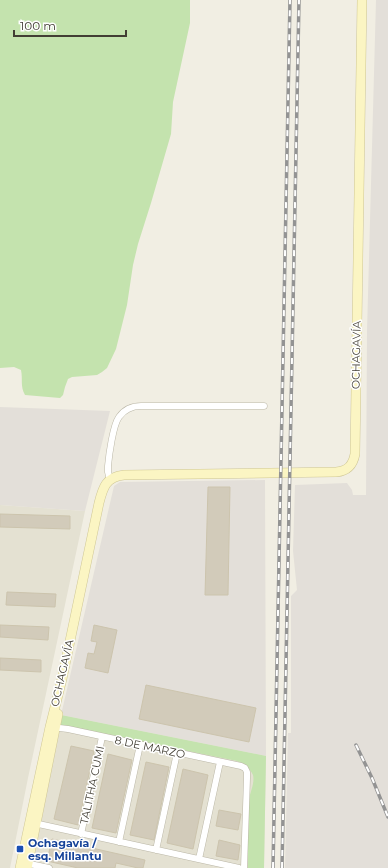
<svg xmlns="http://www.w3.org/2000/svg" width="388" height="868" font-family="Montserrat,sans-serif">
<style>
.residential{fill:#e4e1d2}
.industrial{fill:#e3dfd9}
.green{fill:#c4e3ae}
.building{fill:#d2cbba;stroke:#ccc4ad}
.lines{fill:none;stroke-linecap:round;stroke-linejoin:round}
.street-casing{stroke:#bbb7a7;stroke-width:7}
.secondary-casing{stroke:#cfc795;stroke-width:10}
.street{stroke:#fff;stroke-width:6}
.secondary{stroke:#fbf5c3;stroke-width:9}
.rail-casing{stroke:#939393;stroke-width:3.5}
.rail{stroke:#fff;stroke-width:2;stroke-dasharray:6;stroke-linecap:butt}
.transit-dot{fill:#1a4fb4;stroke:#fff;stroke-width:1.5}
.labels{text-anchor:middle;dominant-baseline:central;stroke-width:3;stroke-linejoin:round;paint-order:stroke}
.street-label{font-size:11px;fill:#423e34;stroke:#fff}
.transit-label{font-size:11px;font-weight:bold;fill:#164399;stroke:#fff;text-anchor:start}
</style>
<rect width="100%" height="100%" fill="#f1eee3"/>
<path class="residential" d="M 0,505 L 85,511 L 28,778 L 10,868 L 0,868 Z
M 61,715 L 266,756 L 264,868 L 30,868 Z"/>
<path class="industrial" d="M 376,0 L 388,0 L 388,868 L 285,868 L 288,733 L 291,733 L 291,596 L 297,590 L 293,551 L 295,485 L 347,483 L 352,490 L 353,495 L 366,495 L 367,332 Z
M 0,407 L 110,411 L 85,511 L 0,505 Z
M 265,480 L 266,756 L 61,715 L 114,486 L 120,482 Z"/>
<path class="green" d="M 0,0 L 190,0 L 190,23 L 173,102 L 171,134 L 151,203 L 138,244 L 133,265 L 127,305 L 116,349 L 107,368 L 102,372 L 97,375 L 72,377 L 68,379 L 65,387 L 63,395 L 60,398 L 25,395 C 20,386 23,380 21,370 L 14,367 L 0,368 Z
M 61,715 L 266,756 L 264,868 L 248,868 C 248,845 247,822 249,800 C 250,792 255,783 253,775 C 250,768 243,764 237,761 L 59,725 Z"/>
<path class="building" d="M 208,487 L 230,487 L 228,595 L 205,595 Z
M 0,514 L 70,516 L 70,529 L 0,527 Z
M 7,592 L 56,594 L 55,607 L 6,605 Z
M 0,625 L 49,627 L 48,640 L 0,637 Z
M 94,625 L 117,630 L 108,673 L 85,668 L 88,653 L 94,654 L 97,642 L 91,641 Z
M 0,658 L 41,660 L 41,672 L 0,670 Z
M 146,685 L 256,708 L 249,742 L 139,719 Z
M 71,746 L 94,751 L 78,825 L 54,819 Z
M 108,754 L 132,760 L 116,833 L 92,828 Z
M 146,762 L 169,767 L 154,840 L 130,835 Z
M 183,769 L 208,775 L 193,849 L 167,843 Z
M 219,810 L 241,814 L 238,830 L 216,826 Z
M 52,839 L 145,860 L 143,868 L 138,868 L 116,863 L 115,868 L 78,868 L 47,861 Z
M 219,840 L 240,845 L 238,860 L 216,856 Z"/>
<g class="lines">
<defs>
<path id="street" d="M 110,480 L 108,472 L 108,466 C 109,455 113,425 119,417 C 124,410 132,406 141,406 L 264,406
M 51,727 L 68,729 L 241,766 L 245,768 L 247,772 L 247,778 L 244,868
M 34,823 L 239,868
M 81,834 L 102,737
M 119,842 L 140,745
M 156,850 L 177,753
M 199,859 L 220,762
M 25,863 L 49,868"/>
<path id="secondary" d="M 20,868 L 50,727 L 62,679 L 99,503 C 103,487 106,477 124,475 L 336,472 C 348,471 353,465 355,454 L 362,0
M 27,868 L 58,714"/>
</defs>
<use href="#street" class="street-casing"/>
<use href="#secondary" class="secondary-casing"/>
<use href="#street" class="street"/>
<use href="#secondary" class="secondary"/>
<defs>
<path id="rail" d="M 356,745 L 372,778 L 388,817
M 273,868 L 290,0
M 282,868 L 299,0"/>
</defs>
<use href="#rail" class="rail-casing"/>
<use href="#rail" class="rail"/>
</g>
<rect class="transit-dot" x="16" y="845" width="8" height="8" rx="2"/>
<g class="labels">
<g class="street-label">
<text transform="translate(356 355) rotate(-89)">OCHAGAVÍA</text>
<text transform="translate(62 673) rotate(-77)">OCHAGAVÍA</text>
<text transform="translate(150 747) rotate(12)">8 DE MARZO</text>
<text transform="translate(92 785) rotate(-78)">TALITHA CUMI</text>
</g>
<g class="transit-label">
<text x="28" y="843">Ochagavía /<tspan x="28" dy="13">esq. Millantu</tspan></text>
</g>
</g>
<path d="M14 30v6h112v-6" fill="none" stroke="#423e34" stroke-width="2"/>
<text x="20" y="30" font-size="12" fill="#423e34" stroke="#ffffff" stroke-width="3" paint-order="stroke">100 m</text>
</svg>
